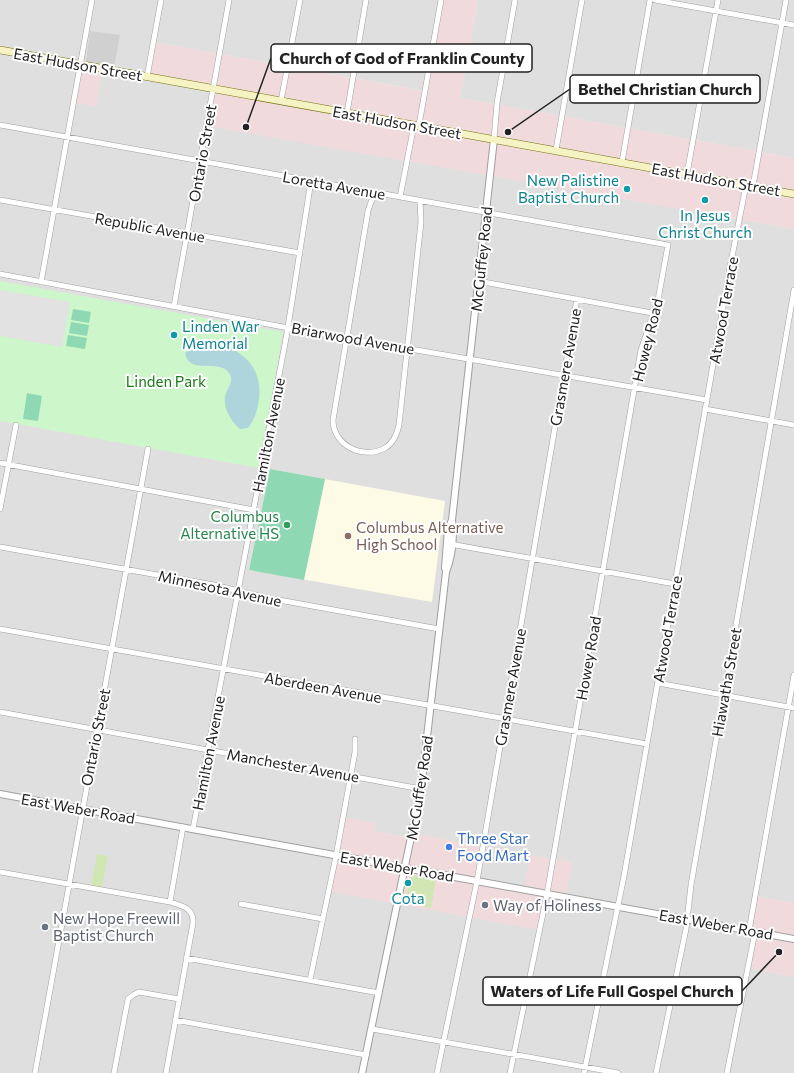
<svg xmlns="http://www.w3.org/2000/svg" width="794" height="1073" font-family="Commissioner,sans-serif">
<style>
.residential{fill:#e0dfdf;fill-rule:evenodd}
.commercial{fill:#f0dadc}
.education{fill:#fdfae6}
.religious{fill:#d0d0d0}
.grass{fill:#d2e6b4}
.park{fill:#cdf6cb}
.pitch{fill:#8ed9b4}
.parking{fill:#e2e2e2}
.water{fill:#aed5db}
.lines{fill:none;stroke-linecap:round;stroke-linejoin:round}
.minor-casing{stroke:#9f9f9f;stroke-width:6}
.tertiary-casing{stroke:#9f9f9f;stroke-width:8}
.secondary-casing{stroke:#73720f;stroke-width:8}
.minor{stroke:#fff;stroke-width:5}
.tertiary{stroke:#fff;stroke-width:6}
.secondary{stroke:#f5f2c3;stroke-width:7}
.culture-dot{fill:#0f9aa8;stroke:#fff;stroke-width:1.5}
.leisure-dot{fill:#2e9e5b;stroke:#fff;stroke-width:1.5}
.education-dot{fill:#8d6e63;stroke:#fff;stroke-width:1.5}
.shop-dot{fill:#3f7fe0;stroke:#fff;stroke-width:1.5}
.worship-dot{fill:#6b7280;stroke:#fff;stroke-width:1.5}
.labels{text-anchor:middle;dominant-baseline:central;stroke-width:4;stroke-linejoin:round;paint-order:stroke}
.street-label{font-size:15px;fill:#222;stroke:#fff}
.culture-label{font-size:15px;fill:#0d838f;stroke:#fff}
.park-label{font-size:15px;fill:#197a16;stroke:#fff}
.leisure-label{font-size:15px;fill:#27864d;stroke:#fff;text-anchor:end}
.education-label{font-size:15px;fill:#785e54;stroke:#fff;text-anchor:start}
.shop-label{font-size:15px;fill:#366cbe;stroke:#fff;text-anchor:start}
.worship-label{font-size:15px;fill:#5b616d;stroke:#fff;text-anchor:start}
.leader{fill:none;stroke:#222;stroke-width:1.5}
.callout-dot{fill:#222;stroke:#fff;stroke-width:1.5}
.callout{fill:#fff;stroke:#222;stroke-width:1.5}
.callout-label{font-size:16px;text-anchor:middle;font-weight:bold;fill:#222}
</style>
<rect width="100%" height="100%" fill="#f1eee9"/>
<path class="residential" d="M 0,0 L 441,0 L 425,91 L 154,42 L 214,88 L 737,219 L 794,229 L 794,903 L 755,896 L 755,932 L 748,968 L 794,977 L 794,1073 L 0,1073 ZM 375,824 L 374,831 L 411,838 L 477,881 L 524,889 L 328,891 Z
M 478,0 L 794,0 L 794,158 L 460,98 Z"/>
<path class="commercial" d="M 441,0 L 478,0 L 460,98 L 794,158 L 794,229 L 207,126 L 214,88 L 147,77 L 154,42 L 424,91 Z
M 80,65 L 103,65 L 96,106 L 74,103 Z
M 342,817 L 375,823 L 374,831 L 410,838 L 411,833 L 483,846 L 477,880 L 524,889 L 530,855 L 572,862 L 566,896 L 546,893 L 539,930 L 328,891 Z
M 755,896 L 794,903 L 794,977 L 747,968 L 755,932 L 748,930 Z"/>
<path class="education" d="M 270,469 L 445,501 L 432,602 L 249,570 Z"/>
<path class="religious" d="M 90,31 L 120,35 L 114,67 L 86,62 Z"/>
<path class="grass" d="M 97,854 L 108,856 L 102,888 L 91,886 Z
M 411,875 L 436,879 L 431,908 L 404,903 Z"/>
<path class="park" d="M 0,281 L 283,332 L 259,468 L 0,421 Z"/>
<path class="pitch" d="M 73,309 L 91,312 L 89,323 L 71,320 Z
M 71,322 L 89,325 L 87,336 L 69,333 Z
M 68,335 L 87,338 L 85,349 L 66,346 Z
M 27,393 L 42,396 L 38,421 L 23,419 Z
M 270,469 L 325,479 L 304,580 L 249,570 Z"/>
<path class="parking" d="M 0,290 L 70,302 L 62,347 L 0,336 Z"/>
<path class="water" d="M 215,344 C 244,349 263,369 259,400 C 257,411 255,419 248,428 L 240,429 C 231,422 223,408 225,396 C 227,388 235,381 229,373 C 219,358 189,376 185,353 L 195,347 Z"/>
<g class="lines">
<defs>
<path id="minor" d="M 655,0 L 794,25
M 147,77 L 161,0
M 281,101 L 300,0
M 347,113 L 366,0
M 0,125 L 668,245 L 658,300 L 641,350 L 547,894 L 510,1073
M 419,125 L 441,0
M 494,139 L 497,103 L 515,0
M 556,150 L 582,0
M 622,162 L 650,0
M 687,174 L 718,0
M 753,186 L 786,0
M 376,193 L 371,202 L 368,211 L 333,420 C 333,446 364,460 385,448 C 394,443 397,434 399,425 L 421,222 L 420,201
M 400,197 L 414,125
M 0,200 L 300,253
M 0,274 L 294,329 L 707,400
M 478,281 L 652,313
M 41,282 L 92,0
M 174,306 L 229,0
M 705,409 L 794,425
M 0,463 L 254,510
M 0,509 L 16,425
M 450,544 L 675,584
M 0,547 L 214,585 L 268,598 L 439,629
M 0,629 L 647,744
M 658,683 L 794,708
M 0,712 L 421,789
M 193,829 L 287,333 L 311,181
M 0,872 L 170,902 C 182,906 194,908 193,923 L 166,1073
M 170,902 L 183,827
M 241,904 L 323,919
M 749,931 L 794,675
M 186,958 L 379,993
M 310,980 L 336,856 L 355,752 L 355,739
M 175,1020 L 366,1055
M 372,1029 L 618,1073
M 35,1073 L 148,449
M 114,1073 L 128,999 L 133,995 L 139,992 L 179,999
M 437,1073 L 477,881 L 577,299
M 584,1073 L 624,876 L 730,267 L 746,185
M 656,1073 L 686,929 L 691,885 L 794,290
M 727,1073 L 755,932"/>
<path id="tertiary" d="M 445,568 L 448,529 L 452,520 L 494,139
M 0,794 L 794,939
M 362,1073 L 421,789 L 446,572 C 452,556 454,536 452,520"/>
<path id="secondary" d="M 0,50 L 794,194"/>
</defs>
<use href="#minor" class="minor-casing"/>
<use href="#tertiary" class="tertiary-casing"/>
<use href="#secondary" class="secondary-casing"/>
<use href="#minor" class="minor"/>
<use href="#tertiary" class="tertiary"/>
<use href="#secondary" class="secondary"/>
</g>
<g class="culture-dot">
<circle cx="627" cy="189" r="4"/>
<circle cx="705" cy="200" r="4"/>
<circle cx="174" cy="335" r="4"/>
<circle cx="408" cy="883" r="4"/>
</g>
<circle class="leisure-dot" cx="287" cy="525" r="4"/>
<circle class="education-dot" cx="348" cy="536" r="4"/>
<circle class="shop-dot" cx="449" cy="847" r="4"/>
<g class="worship-dot">
<circle cx="485" cy="905" r="4"/>
<circle cx="45" cy="927" r="4"/>
</g>
<g class="labels">
<g class="street-label">
<text transform="translate(78 64) rotate(10)">East Hudson Street</text>
<text transform="translate(397 122) rotate(10)">East Hudson Street</text>
<text transform="translate(202 153) rotate(-80)">Ontario Street</text>
<text transform="translate(716 179) rotate(10)">East Hudson Street</text>
<text transform="translate(334 185) rotate(10)">Loretta Avenue</text>
<text transform="translate(150 227) rotate(10)">Republic Avenue</text>
<text transform="translate(481 259) rotate(-84)">McGuffey Road</text>
<text transform="translate(723 310) rotate(-80)">Atwood Terrace</text>
<text transform="translate(353 338) rotate(10)">Briarwood Avenue</text>
<text transform="translate(647 340) rotate(-76)">Howey Road</text>
<text transform="translate(565 367) rotate(-80)">Grasmere Avenue</text>
<text transform="translate(268 435) rotate(-79)">Hamilton Avenue</text>
<text transform="translate(220 588) rotate(12)">Minnesota Avenue</text>
<text transform="translate(667 629) rotate(-80)">Atwood Terrace</text>
<text transform="translate(588 658) rotate(-80)">Howey Road</text>
<text transform="translate(726 682) rotate(-80)">Hiawatha Street</text>
<text transform="translate(323 687) rotate(10)">Aberdeen Avenue</text>
<text transform="translate(510 687) rotate(-80)">Grasmere Avenue</text>
<text transform="translate(95 737) rotate(-79)">Ontario Street</text>
<text transform="translate(208 753) rotate(-79)">Hamilton Avenue</text>
<text transform="translate(293 765) rotate(10)">Manchester Avenue</text>
<text transform="translate(419 788) rotate(-81)">McGuffey Road</text>
<text transform="translate(78 808) rotate(10)">East Weber Road</text>
<text transform="translate(397 866) rotate(10)">East Weber Road</text>
<text transform="translate(716 924) rotate(10)">East Weber Road</text>
</g>
<g class="culture-label">
<text x="619" y="180" text-anchor="end">New Palistine<tspan x="619" dy="17">Baptist Church</tspan></text>
<text x="705" y="215">In Jesus<tspan x="705" dy="17">Christ Church</tspan></text>
<text x="182" y="326" text-anchor="start">Linden War<tspan x="182" dy="17">Memorial</tspan></text>
<text x="408" y="898">Cota</text>
</g>
<g class="park-label">
<text x="166" y="381">Linden Park</text>
</g>
<g class="leisure-label">
<text x="279" y="516">Columbus<tspan x="279" dy="17">Alternative HS</tspan></text>
</g>
<g class="education-label">
<text x="356" y="527">Columbus Alternative<tspan x="356" dy="17">High School</tspan></text>
</g>
<g class="shop-label">
<text x="457" y="838">Three Star<tspan x="457" dy="17">Food Mart</tspan></text>
</g>
<g class="worship-label">
<text x="493" y="905">Way of Holiness</text>
<text x="53" y="918">New Hope Freewill<tspan x="53" dy="17">Baptist Church</tspan></text>
</g>
</g>
<path class="leader" d="M246 127L271 58M508 132L570 89M779 952L742 991"/>
<g class="callout-dot">
<circle cx="246" cy="127" r="4"/>
<circle cx="508" cy="132" r="4"/>
<circle cx="779" cy="952" r="4"/>
</g>
<g class="callout">
<rect x="271" y="44" width="261" height="28" rx="4"/>
<rect x="570" y="75" width="190" height="28" rx="4"/>
<rect x="483" y="977" width="259" height="28" rx="4"/>
</g>
<g class="callout-label">
<text x="402" y="64">Church of God of Franklin County</text>
<text x="665" y="95">Bethel Christian Church</text>
<text x="612" y="997">Waters of Life Full Gospel Church</text>
</g>
</svg>
